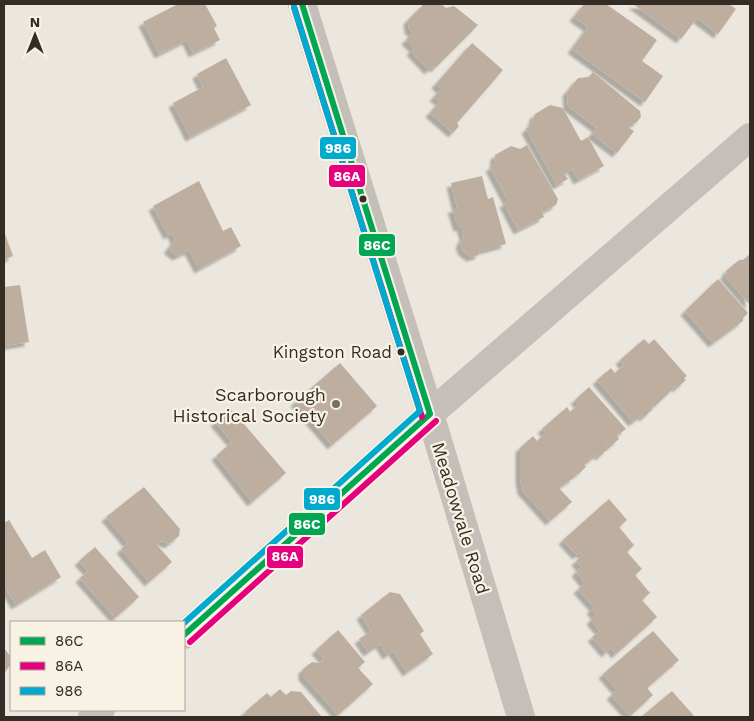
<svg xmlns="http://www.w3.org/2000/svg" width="754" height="721" font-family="'Work Sans',sans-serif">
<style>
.building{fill:#beaea0;filter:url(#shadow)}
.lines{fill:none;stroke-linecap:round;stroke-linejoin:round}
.minor{stroke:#c4bfb8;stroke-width:28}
.bus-1-casing{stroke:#f8f2e5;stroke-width:10}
.bus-2-casing{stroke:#f8f2e5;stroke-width:10}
.bus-3-casing{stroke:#f8f2e5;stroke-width:10}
.bus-1{stroke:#00a651;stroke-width:6}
.bus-2{stroke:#e5007d;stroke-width:6}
.bus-3{stroke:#00a9ce;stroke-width:6}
.bus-dot{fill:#342d26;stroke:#f8f2e5;stroke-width:2}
.poi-dot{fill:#746e66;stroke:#f8f2e5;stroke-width:2}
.labels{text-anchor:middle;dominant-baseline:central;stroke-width:4.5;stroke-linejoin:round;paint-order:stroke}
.bus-label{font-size:17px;fill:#342d26;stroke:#f8f2e5;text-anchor:end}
.poi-label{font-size:18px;fill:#342d26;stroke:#f8f2e5;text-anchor:end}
.street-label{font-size:18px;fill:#342d26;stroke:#f8f2e5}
.line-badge{stroke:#f8f2e5;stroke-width:2}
.badge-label{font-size:14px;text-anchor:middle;font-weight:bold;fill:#fff}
</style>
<defs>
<filter id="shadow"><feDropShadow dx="-4.5" dy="4.5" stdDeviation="1" flood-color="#0004"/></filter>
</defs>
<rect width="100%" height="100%" fill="#ebe7de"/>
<path class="building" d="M 178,4 L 205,4 L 217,26 L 214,28 L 220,40 L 193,53 L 187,40 L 159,54 L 143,22 Z
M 424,4 L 441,4 L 446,8 L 454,6 L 478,25 L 435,68 L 433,66 L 429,70 L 411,51 L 414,48 L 406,40 L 413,33 L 409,29 L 408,20 Z
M 584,4 L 606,4 L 657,40 L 642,61 L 663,76 L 645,102 L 572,49 L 588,27 L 574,17 Z
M 633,4 L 729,4 L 736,9 L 718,34 L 697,18 L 681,39 Z
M 472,43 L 503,70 L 457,123 L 459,126 L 453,133 L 430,113 L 440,101 L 434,97 L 441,89 L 436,84 Z
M 226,58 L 251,105 L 190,137 L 173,103 L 203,87 L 197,74 Z
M 593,72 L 640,111 L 641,117 L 636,123 L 630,124 L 629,128 L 634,131 L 617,153 L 592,134 L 597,128 L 568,106 L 567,92 L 578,78 L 589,77 Z
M 550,105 L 563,108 L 581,141 L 588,137 L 604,166 L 578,180 L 572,169 L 564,174 L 568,179 L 557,185 L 526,129 L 531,125 L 535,114 Z
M 527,145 L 558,199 L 556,205 L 542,212 L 544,217 L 518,230 L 504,203 L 508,201 L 490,167 L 494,165 L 495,155 L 511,146 L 520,149 Z
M 482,176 L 488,199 L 493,197 L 506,244 L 480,251 L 479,255 L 471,257 L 463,251 L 460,244 L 464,236 L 461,226 L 458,227 L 452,208 L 457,208 L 451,183 Z
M 199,181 L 223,231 L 231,227 L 241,246 L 199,269 L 189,250 L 177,256 L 169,250 L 169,248 L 175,240 L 172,233 L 168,235 L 153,206 Z
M 4,231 L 13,256 L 4,260 Z
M 750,254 L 750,305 L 724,275 L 727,273 L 726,271 L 739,260 L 743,260 Z
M 718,279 L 748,313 L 743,318 L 743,321 L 713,343 L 685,311 Z
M 20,285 L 29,342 L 4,346 L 4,287 Z
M 644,339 L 649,344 L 654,339 L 687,376 L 684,378 L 686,380 L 677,388 L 676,386 L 654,407 L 653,405 L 650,407 L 652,410 L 644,417 L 642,415 L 633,422 L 597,380 L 611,368 L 615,373 L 624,365 L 620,360 Z
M 340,363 L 377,406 L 332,445 L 295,402 Z
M 589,387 L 626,429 L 617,436 L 619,439 L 611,446 L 609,444 L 606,446 L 608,449 L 600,456 L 598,454 L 584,465 L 586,467 L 577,475 L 576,473 L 573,475 L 575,477 L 559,488 L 572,502 L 550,521 L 522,490 L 520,479 L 520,448 L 533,436 L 537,441 L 546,433 L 542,429 L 567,407 L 570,412 L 579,404 L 575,400 Z
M 231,409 L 286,473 L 252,502 L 216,456 L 232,442 L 215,422 Z
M 144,487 L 180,529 L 179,536 L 169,544 L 162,541 L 157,545 L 172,562 L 149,582 L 121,549 L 128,543 L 106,517 Z
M 609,499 L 627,520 L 619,527 L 634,545 L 627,552 L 642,569 L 635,575 L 650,593 L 642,600 L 657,617 L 616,654 L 611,648 L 606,653 L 592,637 L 600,631 L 591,620 L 596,615 L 591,610 L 594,607 L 578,589 L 585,583 L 576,572 L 581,567 L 576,561 L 583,555 L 581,552 L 577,555 L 563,540 Z
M 9,520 L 32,558 L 45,550 L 61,577 L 16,605 L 4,585 L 4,523 Z
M 95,547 L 139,597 L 115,618 L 80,578 L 88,571 L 79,561 Z
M 390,592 L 400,594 L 424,631 L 420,634 L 433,654 L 407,672 L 393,651 L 387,655 L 380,644 L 368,652 L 359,639 L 371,631 L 361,615 Z
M 338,630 L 365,662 L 358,668 L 373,684 L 338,715 L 303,676 L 303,669 L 312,662 L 319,663 L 324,659 L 316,650 Z
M 653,631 L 679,660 L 647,688 L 653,695 L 630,716 L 611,695 L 617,690 L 603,674 Z
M 4,648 L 11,657 L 11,665 L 4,672 Z
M 280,689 L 286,695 L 291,691 L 301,692 L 322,717 L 250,717 L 245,712 L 267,693 L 271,697 Z
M 672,691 L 695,717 L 641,717 Z"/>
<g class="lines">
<path class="minor" d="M 302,4 L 430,414 L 521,717
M 184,635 L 430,414 L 750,137
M 92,717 L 101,710"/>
<defs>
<path id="bus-1" d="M 302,4 L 430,414
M 184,635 L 430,414"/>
<path id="bus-2" d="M 294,7 L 422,417
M 190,642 L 436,421"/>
<path id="bus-3" d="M 184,623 L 420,411 L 294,7"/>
</defs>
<use href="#bus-1" class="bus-1-casing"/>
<use href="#bus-2" class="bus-2-casing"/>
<use href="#bus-3" class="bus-3-casing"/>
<use href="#bus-1" class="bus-1"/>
<use href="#bus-2" class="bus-2"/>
<use href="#bus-3" class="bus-3"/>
</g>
<g class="bus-dot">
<circle cx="363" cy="199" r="4.5"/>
<circle cx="401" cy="352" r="4.5"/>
</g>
<circle class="poi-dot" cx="336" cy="404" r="5"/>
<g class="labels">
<g class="bus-label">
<text x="392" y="352">Kingston Road</text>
</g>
<g class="poi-label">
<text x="326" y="394">Scarborough<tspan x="326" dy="21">Historical Society</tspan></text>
</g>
<g class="street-label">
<text transform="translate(461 518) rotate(73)">Meadowvale Road</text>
</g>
</g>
<g class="line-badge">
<rect x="319" y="136" width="38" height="24" rx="5" fill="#00a9ce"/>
<rect x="328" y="164" width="38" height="24" rx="5" fill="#e5007d"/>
<rect x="358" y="233" width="38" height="24" rx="5" fill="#00a651"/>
<rect x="303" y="487" width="38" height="24" rx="5" fill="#00a9ce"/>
<rect x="288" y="512" width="38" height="24" rx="5" fill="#00a651"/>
<rect x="266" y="545" width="38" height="24" rx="5" fill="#e5007d"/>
</g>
<g class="badge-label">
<text x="338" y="153">986</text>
<text x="347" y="181">86A</text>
<text x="377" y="250">86C</text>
<text x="322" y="504">986</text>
<text x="307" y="529">86C</text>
<text x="285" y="561">86A</text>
</g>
<rect width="754" height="721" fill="none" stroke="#342d26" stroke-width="10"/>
<rect x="10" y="621" width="175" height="90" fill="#f8f2e5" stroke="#aaa399"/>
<rect x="20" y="637" width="25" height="8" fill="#00a651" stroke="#aaa399"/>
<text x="55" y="646" font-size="15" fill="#342d26">86C</text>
<rect x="20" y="662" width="25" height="8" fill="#e5007d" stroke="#aaa399"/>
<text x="55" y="671" font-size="15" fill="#342d26">86A</text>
<rect x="20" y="687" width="25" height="8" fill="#00a9ce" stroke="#aaa399"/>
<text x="55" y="696" font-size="15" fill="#342d26">986</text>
<g transform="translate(35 35)" stroke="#f8f2e5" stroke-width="4" paint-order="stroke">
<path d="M0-4L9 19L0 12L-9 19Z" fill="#342d26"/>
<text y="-8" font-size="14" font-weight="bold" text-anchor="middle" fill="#342d26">N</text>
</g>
</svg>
